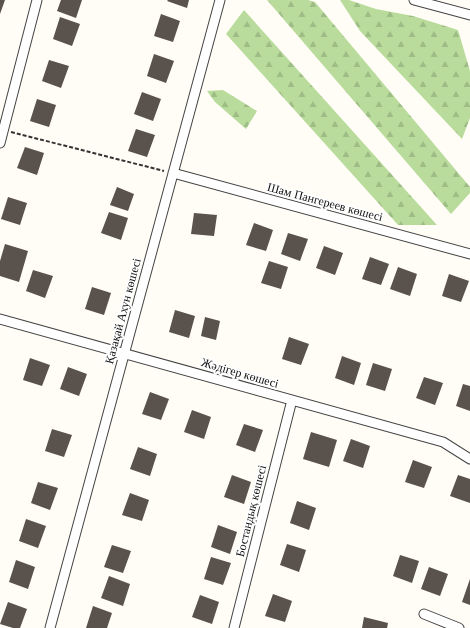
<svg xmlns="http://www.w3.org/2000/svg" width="470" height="628" font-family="Georgia,serif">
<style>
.forest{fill:url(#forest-firs)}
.building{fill:#5a524d}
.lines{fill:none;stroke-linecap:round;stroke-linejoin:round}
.street-casing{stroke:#444;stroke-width:11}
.path{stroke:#333;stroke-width:2;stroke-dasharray:4 2;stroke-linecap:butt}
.street{stroke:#fff;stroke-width:9}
.labels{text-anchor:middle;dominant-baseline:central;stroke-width:4;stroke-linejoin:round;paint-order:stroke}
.street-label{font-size:12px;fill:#111;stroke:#fff}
</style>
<defs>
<pattern id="forest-firs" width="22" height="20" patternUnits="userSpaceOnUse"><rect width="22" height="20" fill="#b9dc9c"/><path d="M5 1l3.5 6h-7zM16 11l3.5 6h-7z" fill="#9ebc85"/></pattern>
</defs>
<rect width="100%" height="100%" fill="#fffdf5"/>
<path class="forest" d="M 267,0 L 308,0 L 315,2 L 470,187 L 470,193 L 451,214 Z
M 340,0 L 349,0 L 376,9 L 413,16 L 458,30 L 470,71 L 470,118 L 462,139 L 360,31 Z
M 244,10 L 437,225 L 398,225 L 226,34 Z
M 223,90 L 257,111 L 246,129 L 215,102 L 207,91 Z"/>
<path class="building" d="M 0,0 L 5,0 L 0,14 Z
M 61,0 L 82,0 L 76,18 L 57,11 Z
M 168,0 L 189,0 L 187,8 L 167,1 Z
M 161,14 L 180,21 L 173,42 L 154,36 Z
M 60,17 L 80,24 L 72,46 L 53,39 Z
M 154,54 L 174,61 L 166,83 L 147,76 Z
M 49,60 L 69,66 L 61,88 L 42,81 Z
M 142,92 L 161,99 L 153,121 L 134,114 Z
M 37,99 L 56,105 L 49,127 L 30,121 Z
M 136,129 L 155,135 L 147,157 L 128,151 Z
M 25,147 L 44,153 L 37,175 L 17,168 Z
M 117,187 L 134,194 L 128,211 L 110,205 Z
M 8,197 L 27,203 L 20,225 L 1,219 Z
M 109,212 L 128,218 L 121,240 L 101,233 Z
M 194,213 L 217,215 L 214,236 L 191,234 Z
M 254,223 L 273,230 L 266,251 L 246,245 Z
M 288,233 L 308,239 L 300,261 L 281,254 Z
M 5,244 L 28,251 L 19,282 L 0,276 L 0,261 Z
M 324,246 L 343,253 L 335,275 L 316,268 Z
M 370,257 L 389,264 L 381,285 L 362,279 Z
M 269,261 L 288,267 L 281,289 L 261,283 Z
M 398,267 L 417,274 L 410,296 L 390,289 Z
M 33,270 L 53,276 L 45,298 L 26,291 Z
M 449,274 L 469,281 L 461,302 L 442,296 Z
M 92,287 L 111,293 L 104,315 L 85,309 Z
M 175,310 L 195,316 L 189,338 L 169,332 Z
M 205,317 L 220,321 L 216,340 L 201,336 Z
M 289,337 L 309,344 L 301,365 L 282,359 Z
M 342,356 L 361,363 L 354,385 L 335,378 Z
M 30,358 L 50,365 L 42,386 L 23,380 Z
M 373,363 L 392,369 L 385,391 L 366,385 Z
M 68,367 L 87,374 L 79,396 L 60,389 Z
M 424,377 L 443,383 L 435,405 L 416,398 Z
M 463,384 L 470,386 L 470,411 L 456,406 Z
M 150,392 L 169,399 L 161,420 L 142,414 Z
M 192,410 L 211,417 L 204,439 L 184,432 Z
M 244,424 L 263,430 L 255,452 L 236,445 Z
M 52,429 L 72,435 L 64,457 L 45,451 Z
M 311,432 L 337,440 L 329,467 L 303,459 Z
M 351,439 L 370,446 L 363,468 L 343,461 Z
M 138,447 L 157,454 L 150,476 L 130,469 Z
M 413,460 L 432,467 L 424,488 L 405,482 Z
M 232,475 L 251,482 L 244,504 L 224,497 Z
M 458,475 L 470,479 L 470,503 L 450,496 Z
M 38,482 L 58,488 L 50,510 L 31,503 Z
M 130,493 L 149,500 L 142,521 L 122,515 Z
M 297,501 L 316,508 L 309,530 L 290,523 Z
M 26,519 L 46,526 L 38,548 L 19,541 Z
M 218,525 L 237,532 L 230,554 L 211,547 Z
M 287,544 L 306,550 L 299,572 L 280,565 Z
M 112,545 L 131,551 L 123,573 L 104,567 Z
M 400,555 L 419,561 L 412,583 L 393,576 Z
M 211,557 L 231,563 L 223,585 L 204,579 Z
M 16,560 L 35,567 L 28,589 L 9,582 Z
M 429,567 L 448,574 L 440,596 L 421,589 Z
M 109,576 L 130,584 L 123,606 L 101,598 Z
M 470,579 L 470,605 L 462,602 Z
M 273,594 L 292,601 L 285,622 L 265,616 Z
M 200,595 L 219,602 L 212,624 L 192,617 Z
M 8,602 L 27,609 L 20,628 L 13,628 L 0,624 Z
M 93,606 L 112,613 L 107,628 L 86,628 Z
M 364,617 L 388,623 L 387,628 L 362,628 Z"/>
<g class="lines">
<defs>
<path id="street" d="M 414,0 L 470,15
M 0,143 L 37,0
M 173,173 L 470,254
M 0,319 L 443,442 L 470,459
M 424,614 L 459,628
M 50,628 L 220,0
M 234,628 L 292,400"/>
</defs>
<use href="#street" class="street-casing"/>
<path class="path" d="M 11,132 L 164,171"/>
<use href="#street" class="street"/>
</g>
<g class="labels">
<g class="street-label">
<text transform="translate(325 202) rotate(15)">Шам Пангереев көшесі</text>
<text transform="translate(123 311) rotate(-75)">Қазақай Ахун көшесі</text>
<text transform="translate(240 373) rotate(16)">Жәдігер көшесі</text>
<text transform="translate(251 511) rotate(-76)">Бостандық көшесі</text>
</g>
</g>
</svg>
